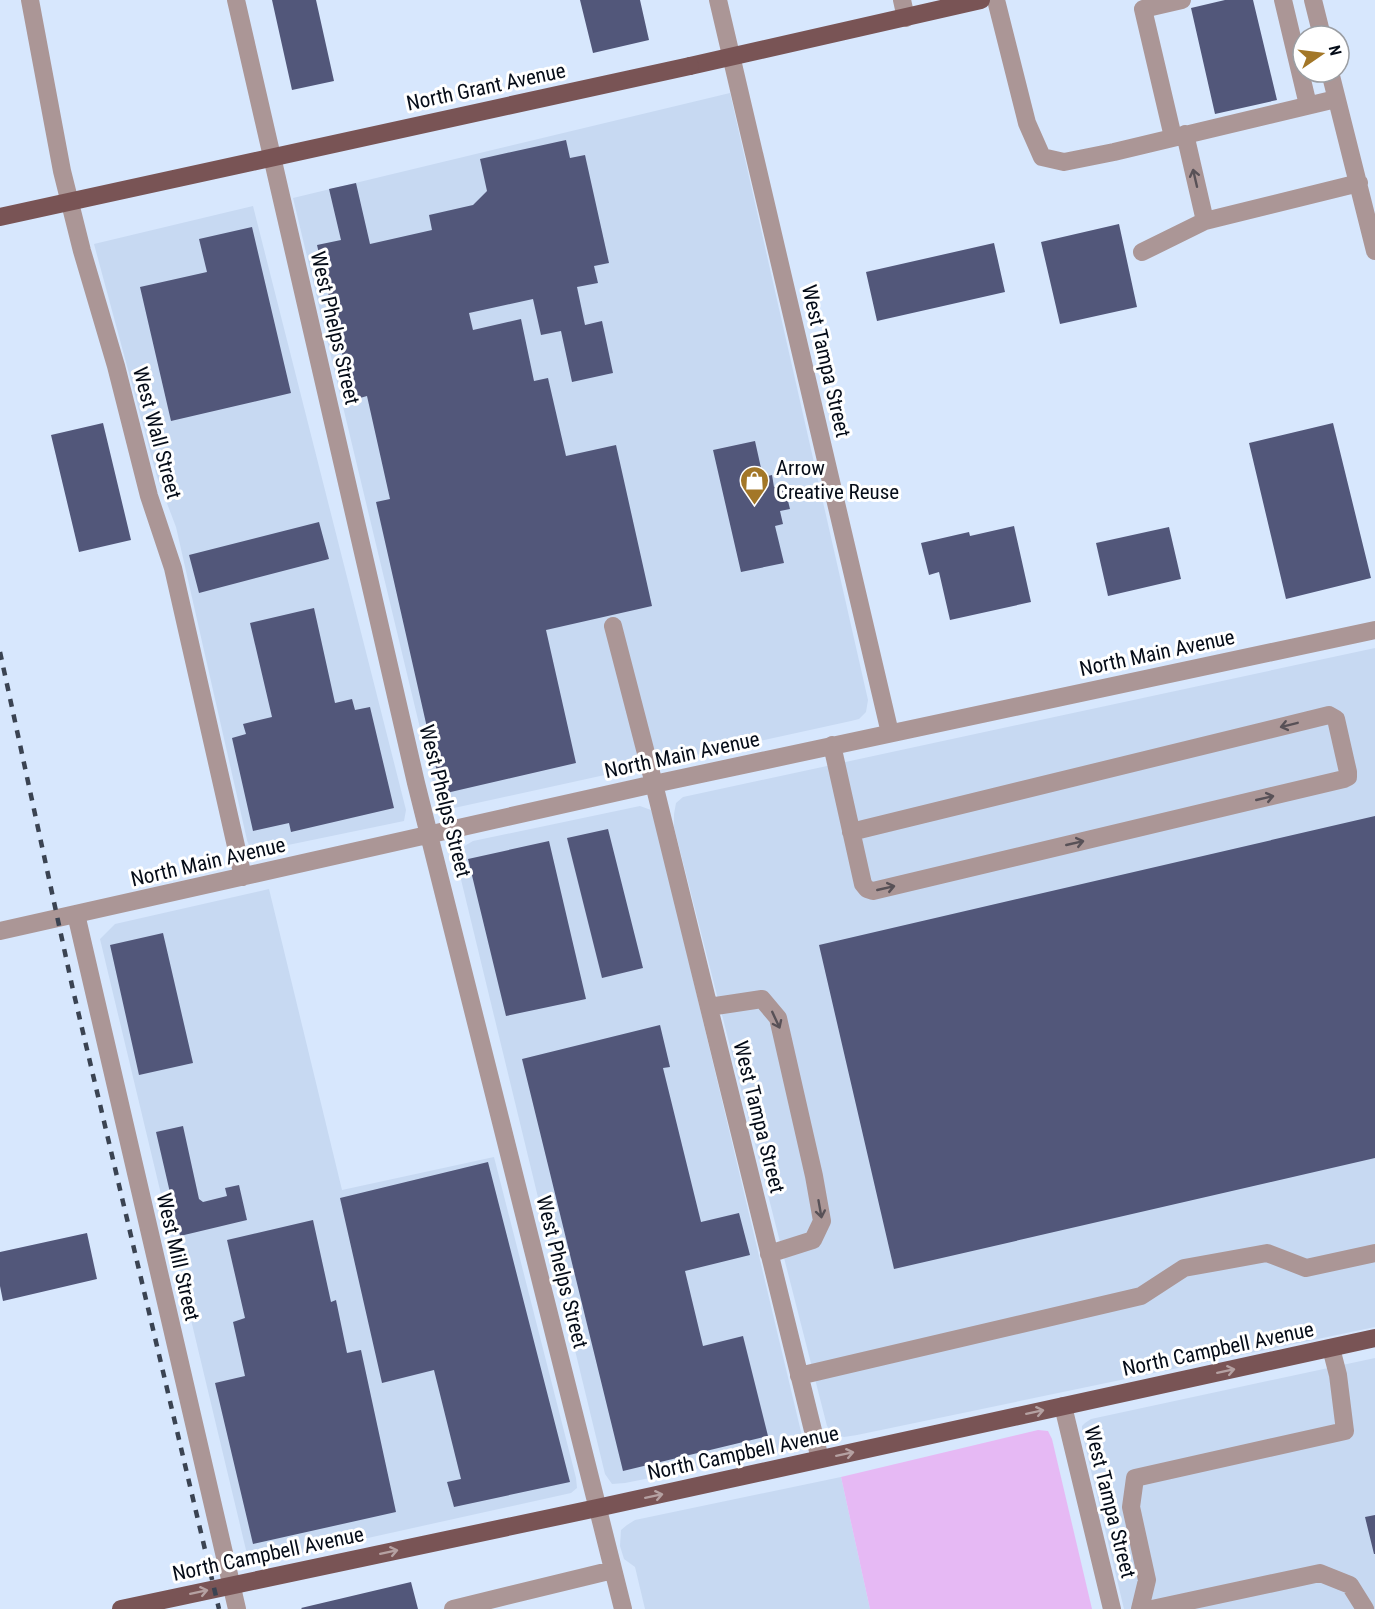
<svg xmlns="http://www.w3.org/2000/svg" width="1375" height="1609" font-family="'Roboto Condensed',sans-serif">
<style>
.built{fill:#c7d9f2}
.green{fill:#e6b9f4}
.building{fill:#52577a}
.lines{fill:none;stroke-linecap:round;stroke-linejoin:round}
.minor{stroke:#ab9696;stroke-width:18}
.major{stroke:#795455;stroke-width:18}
.rail{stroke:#3a4352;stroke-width:4.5;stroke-dasharray:8 8;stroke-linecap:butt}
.major-bridge{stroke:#795455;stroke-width:18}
.oneway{stroke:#585157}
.oneway2{stroke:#b5a1a2}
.labels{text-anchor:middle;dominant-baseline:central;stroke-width:6;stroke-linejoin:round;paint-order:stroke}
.street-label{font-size:21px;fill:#050c18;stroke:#fff}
.poi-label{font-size:21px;fill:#050c18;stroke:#fff;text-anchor:start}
</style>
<rect width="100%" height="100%" fill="#d7e7fd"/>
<path class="built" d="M 730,93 L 868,700 L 866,712 L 859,719 L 851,721 L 454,808 L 442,806 L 437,799 L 293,198 Z
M 253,206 L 406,810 L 404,821 L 259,851 L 250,848 L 247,840 L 176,527 L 157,477 L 94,244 Z
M 1375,648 L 1375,1327 L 857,1435 L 844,1437 L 834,1434 L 827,1426 L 674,827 L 674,814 L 676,803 L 683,797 Z
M 640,806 L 651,810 L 655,820 L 802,1436 L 798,1447 L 786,1451 L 625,1483 L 612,1484 L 605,1474 L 457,863 L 461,848 L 473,841 Z
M 269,889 L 342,1190 L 494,1157 L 576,1478 L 577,1488 L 571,1493 L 264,1561 L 253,1558 L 246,1550 L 100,939 L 115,924 Z
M 1375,1358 L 1375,1609 L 1124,1609 L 1082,1433 L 1082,1426 L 1085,1423 L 1091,1419 Z
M 841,1477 L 870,1609 L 645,1609 L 635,1567 L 624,1559 L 620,1546 L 621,1530 L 627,1525 L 635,1520 Z"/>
<path class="green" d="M 1038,1430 L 1048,1431 L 1052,1439 L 1092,1609 L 870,1609 L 841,1477 Z"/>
<path class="building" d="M 272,0 L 316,0 L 334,81 L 292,90 Z
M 580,0 L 640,0 L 649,40 L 593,53 Z
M 1225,0 L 1253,0 L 1277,100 L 1215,114 L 1191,8 Z
M 566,140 L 570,158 L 585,155 L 609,263 L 594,266 L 598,283 L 577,287 L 585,325 L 602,321 L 613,373 L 572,382 L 561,331 L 541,335 L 533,299 L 469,313 L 473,330 L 521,319 L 534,381 L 548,378 L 566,456 L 616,445 L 652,606 L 546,630 L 576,763 L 442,794 L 376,502 L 390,499 L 367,396 L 353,400 L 317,245 L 341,240 L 329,189 L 356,183 L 370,244 L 432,230 L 429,215 L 473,205 L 487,191 L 480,159 Z
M 1119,224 L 1137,307 L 1060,324 L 1041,242 Z
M 252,227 L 291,393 L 171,421 L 140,287 L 207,272 L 199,239 Z
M 994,243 L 1005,292 L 877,321 L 866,272 Z
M 103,423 L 131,540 L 79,552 L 51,435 Z
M 1333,423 L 1371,578 L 1286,599 L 1249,443 Z
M 755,441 L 763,477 L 772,475 L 774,487 L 784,485 L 790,509 L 780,511 L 783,524 L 775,526 L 784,563 L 741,572 L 713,450 Z
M 319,522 L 329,559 L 199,593 L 189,555 Z
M 1014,526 L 1031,602 L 950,620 L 939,572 L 929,575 L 921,543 L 969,532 L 970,536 Z
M 1169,527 L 1181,579 L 1108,596 L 1096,543 Z
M 314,608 L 335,703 L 352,699 L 355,710 L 370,707 L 394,808 L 291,832 L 289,823 L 253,831 L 232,738 L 246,734 L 243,724 L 272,717 L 250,623 Z
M 1375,816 L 1375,1158 L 894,1269 L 819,945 Z
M 608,829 L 643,968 L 602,978 L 567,838 Z
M 549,841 L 586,999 L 506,1016 L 468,859 Z
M 163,933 L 193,1063 L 139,1075 L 110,945 Z
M 660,1025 L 670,1067 L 663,1068 L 701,1222 L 739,1213 L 750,1255 L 685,1271 L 703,1346 L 743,1336 L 768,1436 L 623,1471 L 522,1059 Z
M 183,1126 L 199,1199 L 203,1202 L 227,1196 L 225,1188 L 239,1185 L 247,1220 L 180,1236 L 156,1132 Z
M 488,1162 L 570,1482 L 454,1507 L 447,1482 L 461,1479 L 434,1370 L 382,1383 L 340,1198 Z
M 313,1220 L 331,1302 L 336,1300 L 347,1353 L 361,1350 L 396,1512 L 253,1544 L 215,1383 L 245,1376 L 233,1322 L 245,1318 L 227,1240 Z
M 87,1233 L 97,1279 L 3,1301 L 0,1286 L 0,1252 Z
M 1375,1515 L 1375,1554 L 1374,1554 L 1365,1517 Z
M 411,1582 L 418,1609 L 302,1609 L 301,1608 Z"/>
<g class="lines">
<path class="minor" d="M 30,0 L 62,171 L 82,251 L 116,366 L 149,496 L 173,568 L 243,877
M 236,0 L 416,783 L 623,1609
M 718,0 L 890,733
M 902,0 L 906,18
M 996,0 L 1027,123 L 1042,157 L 1064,162 L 1114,152 L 1336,99
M 1283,0 L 1308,105
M 1313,0 L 1322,36
M 1330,72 L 1375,251
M 1185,134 L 1205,221
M 1173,137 L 1143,9 L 1182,0
M 1142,252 L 1205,221 L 1359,183
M 613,626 L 654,784 L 820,1459
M 832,745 L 863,884 L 867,889 L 873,891 L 1344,779 L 1348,777 L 1348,772 L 1336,719 L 1329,715 L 851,832
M 76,914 L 237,1609
M 0,931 L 654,784 L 1375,630
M 709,1007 L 762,999 L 778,1018 L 814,1176 L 822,1221 L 813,1240 L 769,1254
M 799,1376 L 1141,1296 L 1184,1268 L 1267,1253 L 1306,1268 L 1375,1253
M 1063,1406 L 1112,1609
M 453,1609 L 613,1570
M 1140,1609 L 1147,1580 L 1131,1507 L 1135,1478 L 1345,1431 L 1338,1375 L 1331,1348
M 1152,1609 L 1320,1573 L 1350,1585 L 1365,1609"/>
<path class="major" d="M 690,66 L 981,0
M 121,1609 L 597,1508 L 1375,1338"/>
<path class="rail" d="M 0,652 L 73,990 L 219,1609"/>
<path class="major-bridge" d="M 0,217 L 690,66"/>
</g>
<defs><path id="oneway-shaft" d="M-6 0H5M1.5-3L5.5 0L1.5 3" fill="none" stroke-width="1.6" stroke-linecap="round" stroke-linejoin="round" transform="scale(1.5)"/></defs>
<g class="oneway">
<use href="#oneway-shaft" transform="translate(1195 178) rotate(-103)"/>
<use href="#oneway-shaft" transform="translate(1289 725) rotate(166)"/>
<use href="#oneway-shaft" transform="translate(1265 798) rotate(-13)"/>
<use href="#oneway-shaft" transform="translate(1075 843) rotate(-13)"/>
<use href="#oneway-shaft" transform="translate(886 888) rotate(-13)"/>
<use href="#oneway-shaft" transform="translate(776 1020) rotate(65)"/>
<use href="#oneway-shaft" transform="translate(820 1209) rotate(80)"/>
</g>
<g class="oneway2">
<use href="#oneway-shaft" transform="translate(1226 1371) rotate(-12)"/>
<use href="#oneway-shaft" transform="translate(1035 1412) rotate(-12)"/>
<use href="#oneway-shaft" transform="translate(845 1454) rotate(-12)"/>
<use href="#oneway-shaft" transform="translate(654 1496) rotate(-12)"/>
<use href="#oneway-shaft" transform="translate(389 1552) rotate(-12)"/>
<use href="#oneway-shaft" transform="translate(199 1592) rotate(-12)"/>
</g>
<defs>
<symbol id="shop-pin" viewBox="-11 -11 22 30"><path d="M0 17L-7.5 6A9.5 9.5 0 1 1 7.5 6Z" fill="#a37728" stroke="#fff"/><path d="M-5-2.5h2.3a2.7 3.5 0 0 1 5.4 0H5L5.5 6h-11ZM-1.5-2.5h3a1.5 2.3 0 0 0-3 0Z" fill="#fff"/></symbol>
</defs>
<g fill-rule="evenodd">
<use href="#shop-pin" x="738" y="464" width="33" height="45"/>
</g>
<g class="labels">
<g class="street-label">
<text transform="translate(486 87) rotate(-12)">North Grant Avenue</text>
<text transform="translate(335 328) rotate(77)">West Phelps Street</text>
<text transform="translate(826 361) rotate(77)">West Tampa Street</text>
<text transform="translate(157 433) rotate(75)">West Wall Street</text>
<text transform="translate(1157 653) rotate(-12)">North Main Avenue</text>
<text transform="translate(682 755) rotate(-12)">North Main Avenue</text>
<text transform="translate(445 801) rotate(76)">West Phelps Street</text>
<text transform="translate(208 862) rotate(-13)">North Main Avenue</text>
<text transform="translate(759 1117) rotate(76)">West Tampa Street</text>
<text transform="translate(178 1257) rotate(77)">West Mill Street</text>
<text transform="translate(562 1272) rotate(76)">West Phelps Street</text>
<text transform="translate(1218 1349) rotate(-12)">North Campbell Avenue</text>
<text transform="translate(743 1453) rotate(-12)">North Campbell Avenue</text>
<text transform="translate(1110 1502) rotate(76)">West Tampa Street</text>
<text transform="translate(268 1554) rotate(-12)">North Campbell Avenue</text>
</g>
<g class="poi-label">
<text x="776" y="468">Arrow<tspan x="776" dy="24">Creative Reuse</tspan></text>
</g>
</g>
<g transform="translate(1321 54) rotate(76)"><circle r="28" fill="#ffffff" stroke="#9b9ea3" stroke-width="1.5"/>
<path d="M0-4.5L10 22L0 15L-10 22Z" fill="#a37728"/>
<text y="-9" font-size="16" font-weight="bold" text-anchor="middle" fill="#050c18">N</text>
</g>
</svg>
